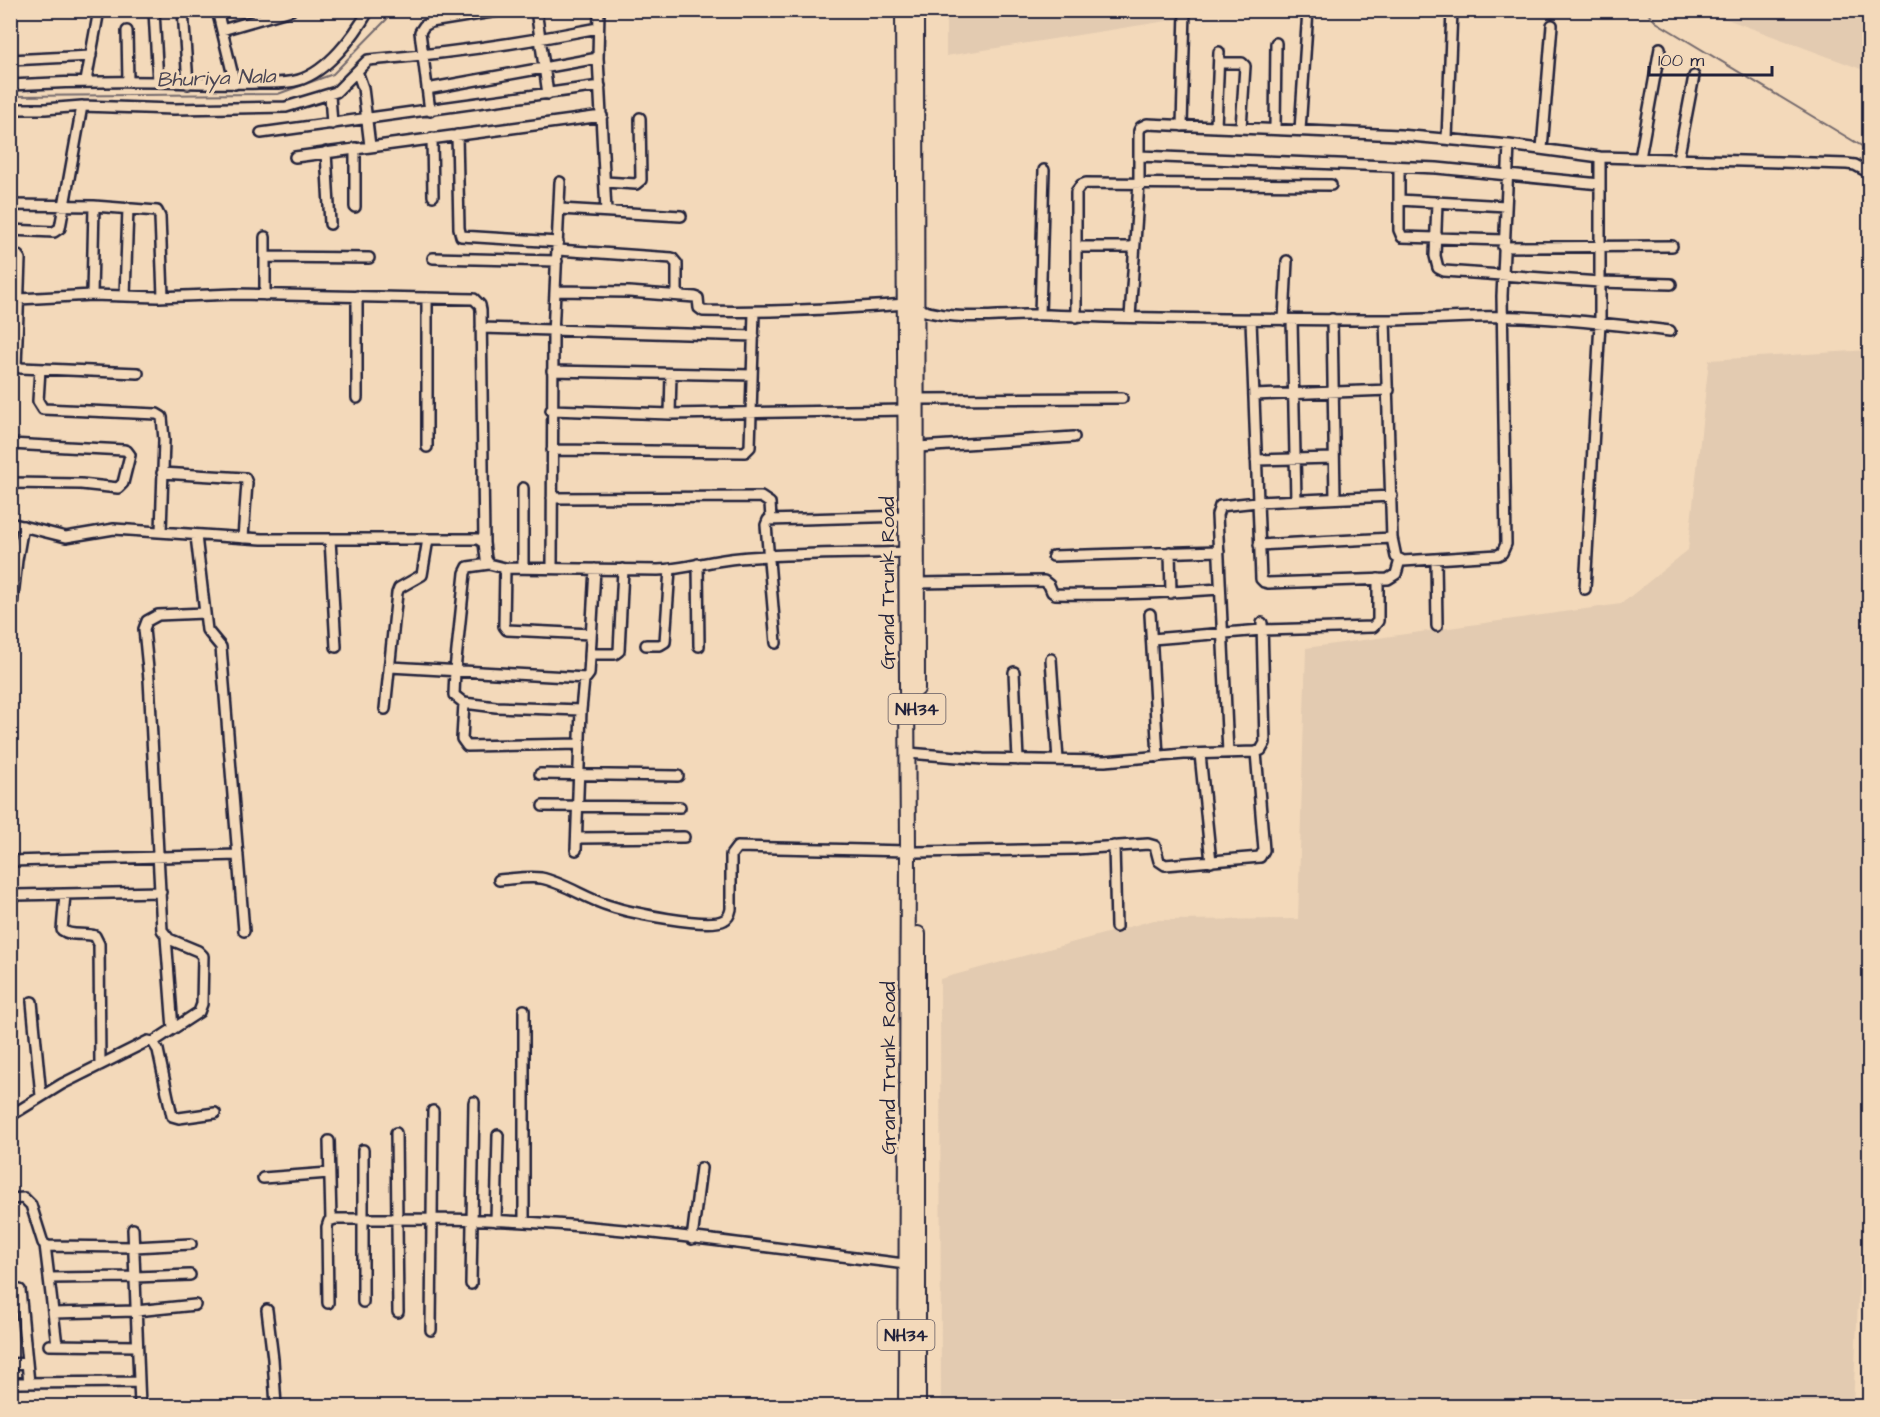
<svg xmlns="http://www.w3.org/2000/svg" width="1880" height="1417" font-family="'Architects Daughter',sans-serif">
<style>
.built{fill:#e3cbb1}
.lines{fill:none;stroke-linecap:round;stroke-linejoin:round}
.stream{stroke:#746a6d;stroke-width:2}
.minor-casing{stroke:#22223b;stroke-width:14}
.highway-casing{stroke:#22223b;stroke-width:18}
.minor{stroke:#f3d9ba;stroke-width:9}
.highway{stroke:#f3d9ba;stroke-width:14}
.rail{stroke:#22223b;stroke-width:2;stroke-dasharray:9 4.5;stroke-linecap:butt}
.labels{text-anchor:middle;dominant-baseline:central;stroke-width:6;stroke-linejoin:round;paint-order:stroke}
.shield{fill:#f3d9ba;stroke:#615961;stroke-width:1.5}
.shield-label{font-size:18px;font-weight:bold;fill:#22223b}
.street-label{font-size:20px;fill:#22223b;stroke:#f3d9ba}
.water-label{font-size:21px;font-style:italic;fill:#4b4654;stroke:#f3d9ba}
</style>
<rect width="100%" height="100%" fill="#f3d9ba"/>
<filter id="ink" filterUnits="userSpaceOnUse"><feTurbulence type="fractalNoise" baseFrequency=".0167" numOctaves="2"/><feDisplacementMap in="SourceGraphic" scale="12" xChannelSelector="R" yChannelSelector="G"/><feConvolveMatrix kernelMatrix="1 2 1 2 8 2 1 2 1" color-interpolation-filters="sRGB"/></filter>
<g filter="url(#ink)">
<path class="built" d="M 946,11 L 1230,11 L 946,56 Z
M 1705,11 L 1869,11 L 1869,72 Z
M 1869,350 L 1870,1123 L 1864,1179 L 1853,1406 L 941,1406 L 940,979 L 1154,920 L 1298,919 L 1306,648 L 1621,604 L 1688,550 L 1709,360 Z"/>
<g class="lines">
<path class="stream" d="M 1645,10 L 1656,22 L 1870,151
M 10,96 L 278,94 L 333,74 L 387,19 L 388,10"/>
<defs>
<path id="minor" d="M 183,10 L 188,84
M 217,10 L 235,84
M 536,10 L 548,94
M 599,10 L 598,58 L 606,211
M 154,11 L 158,82
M 222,30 L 291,10
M 127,31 L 128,82
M 10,60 L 91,56
M 1219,63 L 1242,63 L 1245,66 L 1241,128
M 357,71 L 363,88 L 370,146
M 86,81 L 99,10
M 10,85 C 59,82 108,81 157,82 C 191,83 224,84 258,83 C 271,83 286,84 299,80 C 328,71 354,36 369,10
M 427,89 L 598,58
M 330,95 L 332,124
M 10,109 L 45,109 L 82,106 L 174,109 L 286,107 L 336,92 L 368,60 C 446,54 522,43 598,28
M 430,111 L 420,32 L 424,26 L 431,22 L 504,10
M 1182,126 L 1185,10
M 1216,127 L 1219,52
M 1275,129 L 1276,43
M 1300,130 L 1308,10
M 261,133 L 600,86
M 457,135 L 459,228 L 461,236 L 558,242
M 432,138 L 433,196
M 1447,139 L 1452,10
M 1542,149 L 1552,25
M 326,152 L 330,224
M 1139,156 L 1437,168 L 1600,184
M 295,157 L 602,116
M 1640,158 L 1660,48
M 1678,160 L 1694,76
M 1399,167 L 1399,230 L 1402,237 L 1504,240
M 605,182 L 636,184 L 641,180 L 640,118
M 1399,200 L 1506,206
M 1437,202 L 1435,256 L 1438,268 L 1444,271 L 1600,282 L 1671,284
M 10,205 L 94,206 L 157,211 L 160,217 L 163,296
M 355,207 L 355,148
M 560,209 L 681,216
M 10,230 L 54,232 L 60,228 L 82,106
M 265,237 L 265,295
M 1076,247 L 1134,247
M 1503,247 L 1672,246
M 558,250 L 672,258 L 677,264 L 677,295
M 10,255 L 18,256 L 20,259 L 16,366 L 21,368 L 138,373
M 265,257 L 369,258
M 433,258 L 557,261
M 555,291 L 629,292 L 695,297 L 698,298 L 699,308 L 703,311 C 771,313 838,309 906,304 C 949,325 1003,313 1049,315 C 1161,320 1273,319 1385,320 C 1430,320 1476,315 1521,317 C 1571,319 1621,325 1670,331
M 92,295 L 94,206
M 125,296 L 128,208
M 19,299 L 92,295 L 158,297 L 235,294 L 474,299 L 480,305 L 481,310 L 484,543
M 1040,315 L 1044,170
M 1076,317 L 1076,192 L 1081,185 L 1086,183 L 1331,185
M 1130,317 L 1139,183 L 1139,131 L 1141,127 L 1147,124 L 1400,135 L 1509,145 L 1600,157 L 1847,164 L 1855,165 L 1870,173
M 1332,319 L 1335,498
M 1251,320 L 1261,579 L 1264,582 L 1268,583 L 1388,579 L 1396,574 L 1400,560
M 1284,320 L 1287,261
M 1292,320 L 1296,500
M 1385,320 L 1392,538 L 1396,557 L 1403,561 L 1498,555 L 1502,553 L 1506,544 L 1502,296 L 1509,145
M 481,328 L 754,336
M 40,369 L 38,401 L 43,409 L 157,414 L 162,417 L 164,440 L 161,531
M 552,371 L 752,375
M 1254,395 L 1389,390
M 357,398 L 357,296
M 917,399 L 1122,398
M 551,410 L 670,414 L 907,410
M 670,414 L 671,374
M 10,444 L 124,450 L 127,451 L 130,455 L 123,483 L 118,488 L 81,484 L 10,483
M 427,447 L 427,298
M 918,447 L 1074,437
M 552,450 L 745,452 L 750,447 L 754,312
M 1256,460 L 1334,458
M 162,473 L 245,478 L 247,483 L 243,538
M 523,488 L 523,568
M 552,498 L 761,497 L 770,503 L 771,519
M 10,523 L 66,537 L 114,529 L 262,539 L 478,539 L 484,543 L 486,559 L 489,564 L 505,568 L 658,570 C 685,569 712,560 739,558 C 796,553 853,554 909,552
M 196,536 L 207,630 L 221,647 L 244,931
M 330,539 L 336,647
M 1259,545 L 1392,538
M 1170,552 L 1171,593
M 1053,556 L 1219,551
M 1436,559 L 1437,626
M 10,560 L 17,560 L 13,597
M 17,560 L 23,526
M 489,564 L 468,567 L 465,573 L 455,670 L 454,695 L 464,703 L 496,707 L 581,710
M 698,564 L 699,646
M 505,568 L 504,626 L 507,630 L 591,634
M 552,568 L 553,335 L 560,182
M 918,583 L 1044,581 L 1049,585 L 1052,592 L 1055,594 C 1112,595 1164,593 1220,589
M 1585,589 L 1600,323 L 1600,157
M 10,597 L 13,597 L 10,629
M 1150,614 L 1158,757
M 1152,639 L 1262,630 L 1373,627 L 1378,621 L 1378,579
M 776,643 L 766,525 L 768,520 L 907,516
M 646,645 L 660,645 L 665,642 L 670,569
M 590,654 L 615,654 L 619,651 L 623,569
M 1051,659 L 1058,760
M 390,667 L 586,678 L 589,674 L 595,569
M 1014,672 L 1018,760
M 464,703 L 462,739 L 467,746 L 580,744
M 385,709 L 397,593 L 399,588 L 422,575 L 428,539
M 908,753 L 983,759 L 1105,761 L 1184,754 L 1256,752 L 1261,750 L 1265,743 L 1262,623
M 1228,753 L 1217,515 L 1220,506 L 1257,502 L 1392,496
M 1200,754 L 1211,862
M 540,774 L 678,776
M 543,806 L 680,807
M 577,838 L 684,837
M 1114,846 L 1116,927
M 576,850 L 581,710 L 584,679
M 917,852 L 1076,849 L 1148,844 L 1155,846 L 1159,861 L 1165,865 L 1260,857 L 1264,850 L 1256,752
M 10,861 L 238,855
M 499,880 C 513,879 528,876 541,878 C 565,883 586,899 610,906 C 628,912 708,929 724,920 C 728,918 730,914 731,909 L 731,855 L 737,847 L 908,851
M 10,893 L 16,895 L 161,892
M 65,894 L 62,930 C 71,937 85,932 95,936 L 99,944 L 100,1065
M 166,937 L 173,1029
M 32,1002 L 41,1096
M 524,1010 L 524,1222
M 153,1042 L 199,1012 L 202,1004 L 203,956 L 198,951 L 169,939 L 162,930 L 149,679 L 144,629 L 147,621 L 158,615 L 204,613
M 10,1116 L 62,1084 L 148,1041 L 153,1042 L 158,1050 L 172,1116 L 179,1118 L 215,1113
M 396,1133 L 398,1312
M 329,1141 L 331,1220
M 363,1150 L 363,1302
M 263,1178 L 329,1173
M 10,1199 L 24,1198 L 31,1205 L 43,1243 L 48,1246 L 134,1247 L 191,1244
M 496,1221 L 498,1135
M 133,1229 L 140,1406
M 692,1239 L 701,1168
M 45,1245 L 49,1278
M 471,1284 L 474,1102
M 10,1291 L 20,1290 L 29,1383
M 328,1303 L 327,1227 L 329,1221 L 335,1219 C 403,1219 471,1218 540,1223 C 662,1231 784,1250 906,1264
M 267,1310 L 273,1359 L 276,1406
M 53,1313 L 136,1311 L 195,1305
M 431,1330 L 433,1111
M 49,1345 L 137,1346
M 57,1345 L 49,1278 L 135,1277 L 190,1275
M 10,1364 L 27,1363
M 19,1383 L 138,1382"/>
<path id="highway" d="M 903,10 L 908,851 L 906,1406
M 916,10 L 917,689
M 918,934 L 918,1406"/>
</defs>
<use href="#minor" class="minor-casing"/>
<use href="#highway" class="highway-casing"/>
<use href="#minor" class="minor"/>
<use href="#highway" class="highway"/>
<path class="rail" d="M 1865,1406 L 1870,1310"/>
</g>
</g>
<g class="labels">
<g class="shield">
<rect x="888.5" y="694" width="57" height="30" rx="4.5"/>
<rect x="877.5" y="1320" width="57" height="30" rx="4.5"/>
</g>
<g class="shield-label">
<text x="917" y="709">NH34</text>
<text x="906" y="1335">NH34</text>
</g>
<g class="street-label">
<text transform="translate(888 583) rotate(-90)">Grand Trunk Road</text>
<text transform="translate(889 1068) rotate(-90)">Grand Trunk Road</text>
</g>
<g class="water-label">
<text transform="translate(216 78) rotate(-2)">Bhuriya Nala</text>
</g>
</g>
<rect width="1880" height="1417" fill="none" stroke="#f3d9ba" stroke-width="36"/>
<rect x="18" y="18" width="1844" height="1381" fill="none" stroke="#22223b" stroke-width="2" filter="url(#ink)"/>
<path d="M1649 66v9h123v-9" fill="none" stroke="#22223b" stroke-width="3"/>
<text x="1658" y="66" font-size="18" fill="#22223b" stroke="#f3d9ba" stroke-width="4.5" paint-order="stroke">100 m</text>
</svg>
